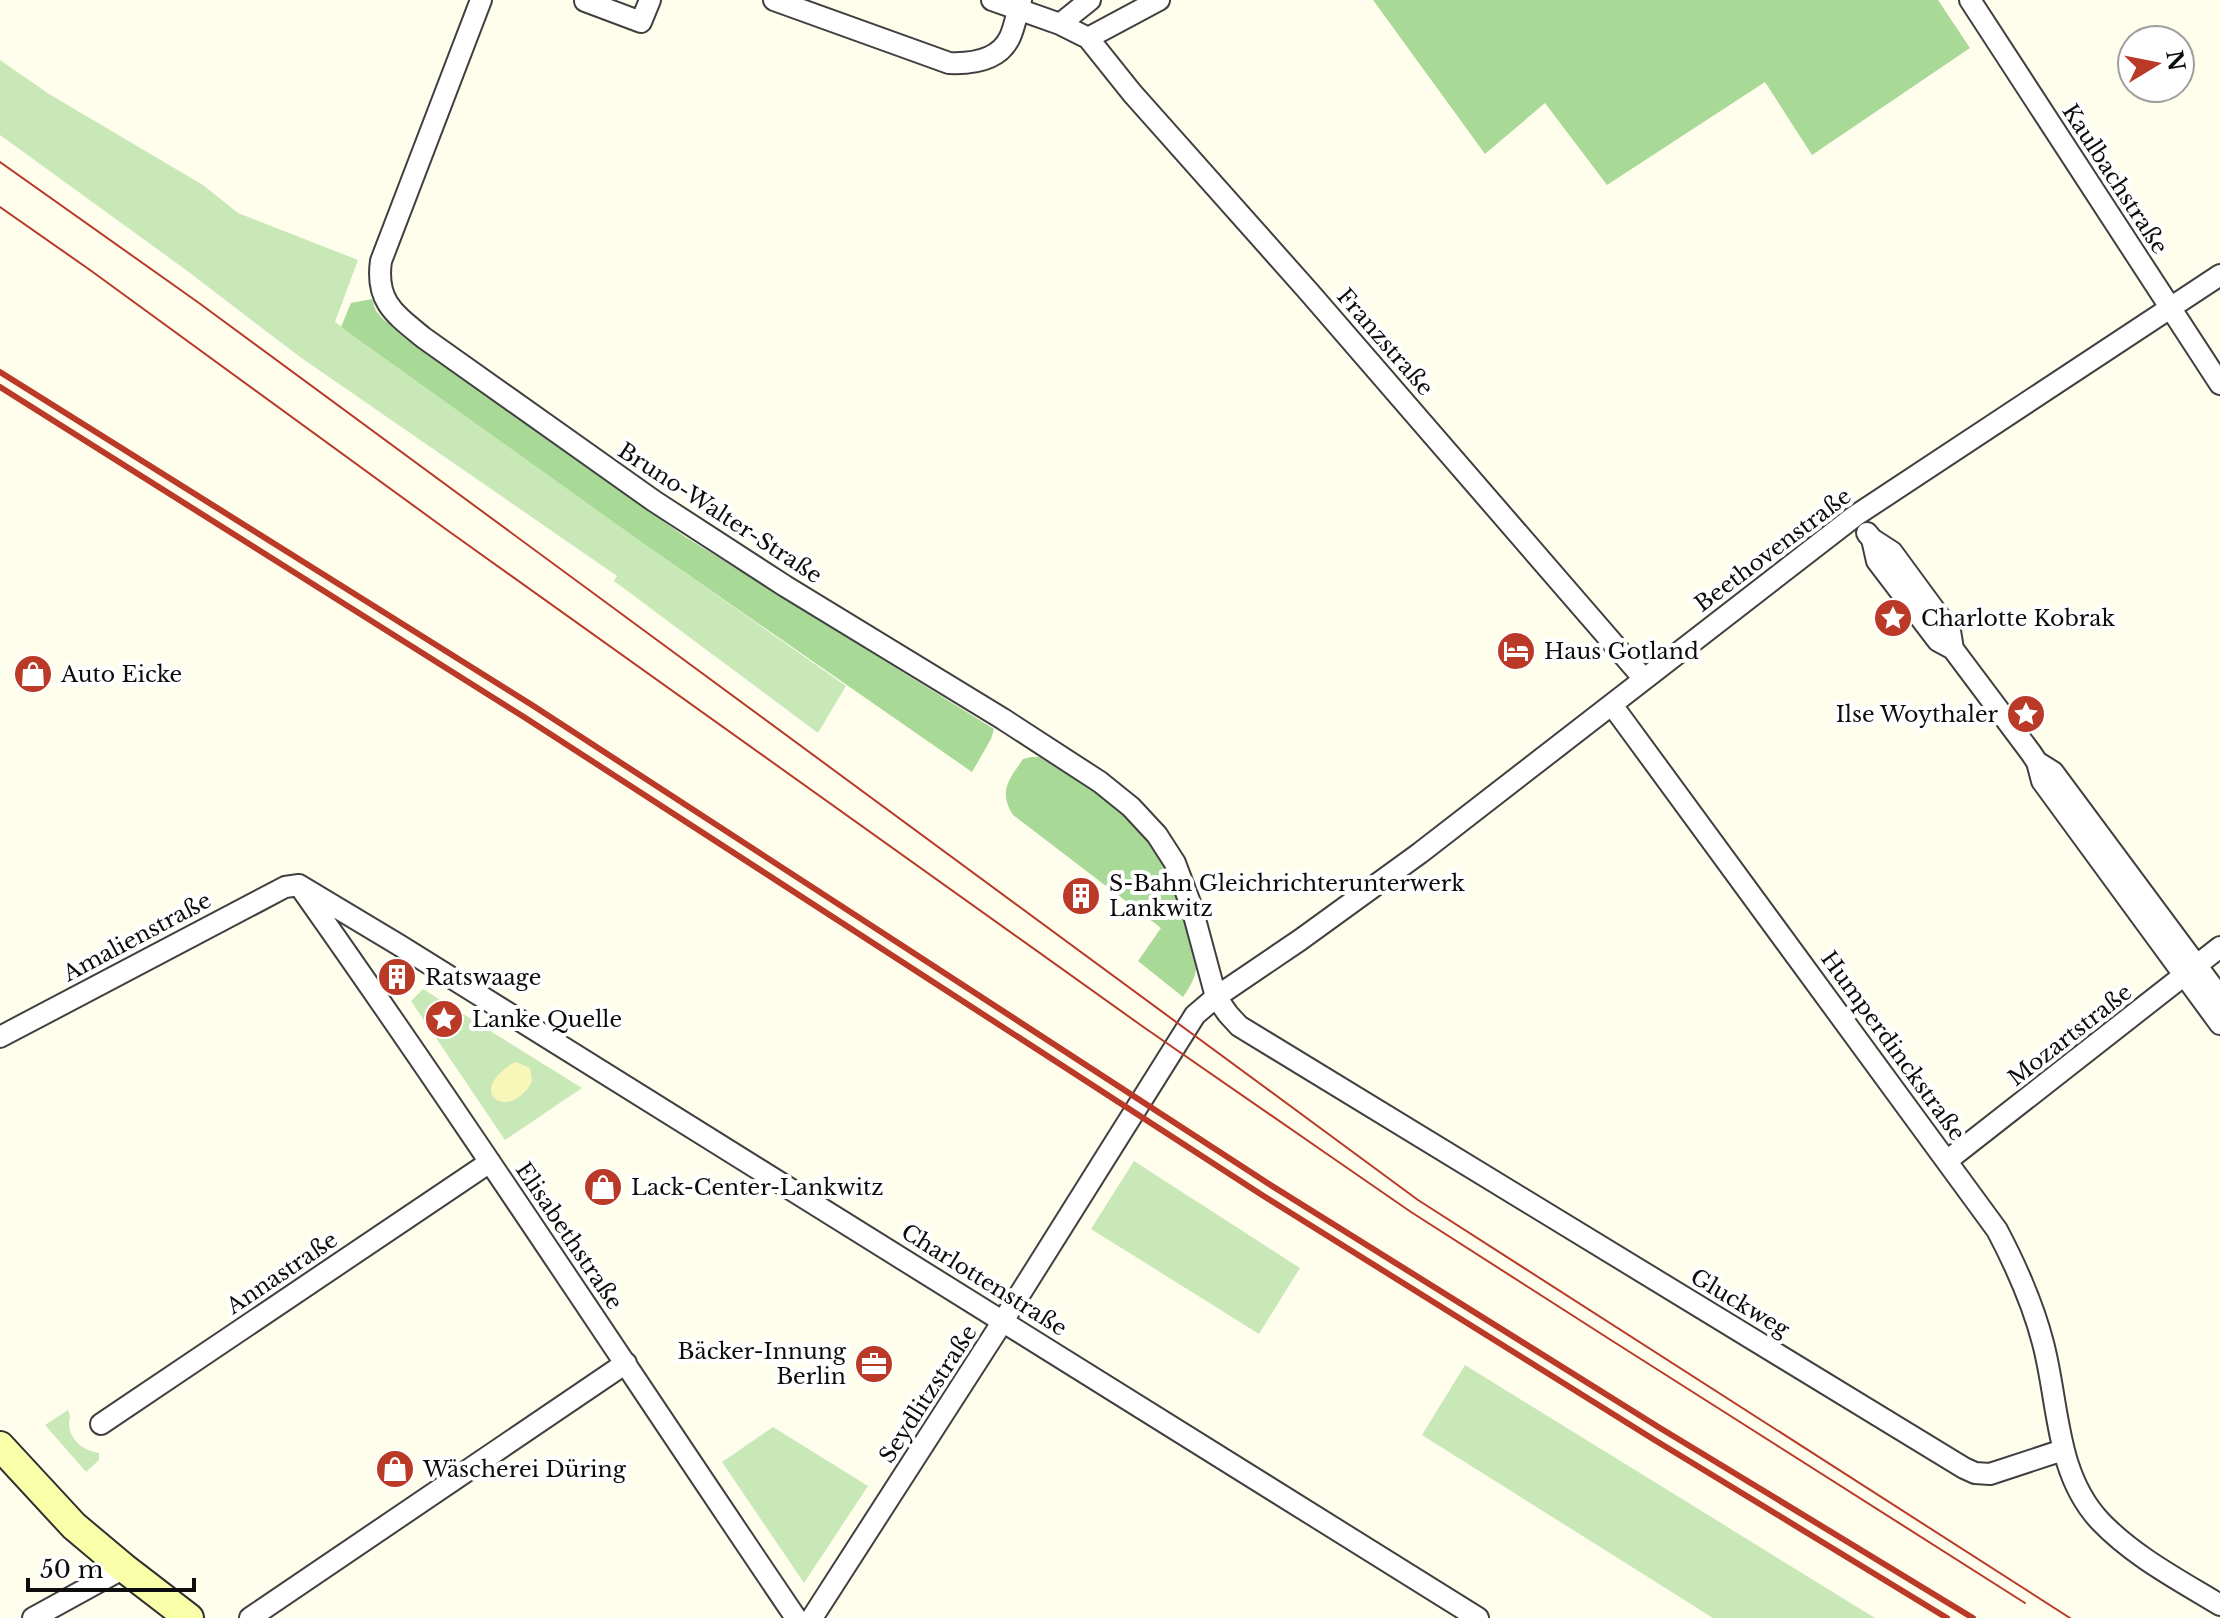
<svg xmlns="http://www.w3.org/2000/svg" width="2220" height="1618" font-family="'Libre Baskerville',serif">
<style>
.green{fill:#c8e8b7}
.forest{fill:#a9d997}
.sand{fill:#f9f6ba}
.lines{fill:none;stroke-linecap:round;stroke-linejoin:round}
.street-casing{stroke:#404040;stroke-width:24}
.secondary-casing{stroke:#2f2f2f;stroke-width:32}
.street{stroke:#fff;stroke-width:20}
.secondary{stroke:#f9fea9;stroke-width:28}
.tram{stroke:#ba3927;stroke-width:2}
.rail{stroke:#ba3927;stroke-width:6}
.labels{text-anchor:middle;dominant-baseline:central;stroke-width:8;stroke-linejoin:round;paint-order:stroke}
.street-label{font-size:22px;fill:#0d0d0d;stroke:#fff}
.poi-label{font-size:22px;fill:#0d0d0d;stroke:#fff;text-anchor:start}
</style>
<rect width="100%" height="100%" fill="#fffeed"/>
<path class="green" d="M 0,60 L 49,94 L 203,185 L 238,213 L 358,260 L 335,322 L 644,544 L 846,686 L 818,733 L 614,581 L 617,576 L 300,357 L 186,270 L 0,135 Z
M 423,989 L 582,1088 L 505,1140 L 411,1001 Z
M 1134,1161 L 1300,1268 L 1259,1334 L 1091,1229 Z
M 1465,1365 L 1875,1618 L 1713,1618 L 1422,1435 Z
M 68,1410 C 72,1422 70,1411 69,1423 C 69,1440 84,1451 99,1453 L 99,1460 L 86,1472 L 45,1425 Z
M 773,1427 L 868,1486 L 804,1583 L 722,1462 Z"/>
<path class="forest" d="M 1373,0 L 1938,0 L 1970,48 L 1812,155 L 1765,82 L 1607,185 L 1545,103 L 1485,154 Z
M 372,299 L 376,311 L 384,320 L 684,536 L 994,729 L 991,739 L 972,772 L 644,544 L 341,327 L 351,303 Z
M 1031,757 L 1039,757 C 1089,787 1140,816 1169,869 C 1179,887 1183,907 1188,927 C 1196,959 1204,967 1183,997 L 1138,961 L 1161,928 L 1013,815 C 998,791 1009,780 1023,759 Z"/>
<path class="sand" d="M 516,1062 L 530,1068 L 532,1081 C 514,1118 473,1100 500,1073 C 506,1068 509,1064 516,1062 Z"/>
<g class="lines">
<defs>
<path id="street" d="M 481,0 L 381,261 C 375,302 396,315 424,338 L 654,501 L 785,586 L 1003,719 L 1100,782 L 1131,807 L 1157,835 L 1175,863 L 1192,908 L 1216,997 L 1228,1014 L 1239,1026 L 1964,1468 L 1975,1473 L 1990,1474 L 2063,1450
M 774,0 L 949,63 C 972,64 999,61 1010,37 C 1015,26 1017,12 1021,0
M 992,0 L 1060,24 L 1088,38 L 1132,93 L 1309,292 L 1644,679
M 1970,0 L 2220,384
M 585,1 L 641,22 L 650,0
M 1060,24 L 1090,0
M 1088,38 L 1159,0
M 1867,533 L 1872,539 L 1892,552 L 1950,631 L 1953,649
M 1872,539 L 1877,561 L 1938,641 L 1953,649 L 2031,753 L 2037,762 L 2042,781 L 2220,1024
M 1612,705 L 1997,1230 C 2016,1266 2033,1304 2043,1343 C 2059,1403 2055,1473 2100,1521 C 2133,1556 2179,1580 2220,1605
M 2037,762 L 2053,772 L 2220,997
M 299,885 L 399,945 L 1478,1618
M 303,891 C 472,1130 632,1376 796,1618
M 0,1037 L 285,887 L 299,885
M 1948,1160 L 2220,947
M 101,1424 L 490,1162
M 33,1618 L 124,1568
M 250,1618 L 626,1363
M 812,1618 L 1003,1321 L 1195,1015 L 1216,997 L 1300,940 L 1420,853 L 1855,516 L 2220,275"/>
<path id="secondary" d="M 0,1446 L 74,1526 L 124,1568 L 189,1618"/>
</defs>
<use href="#street" class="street-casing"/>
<use href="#secondary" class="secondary-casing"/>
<use href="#street" class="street"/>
<use href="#secondary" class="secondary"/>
<path class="tram" d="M 0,162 L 199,303 L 1418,1200 L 2070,1618
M 0,207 L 90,270 L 447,530 L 1142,1026 L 1327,1154 L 1411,1212 L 1614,1342 L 2025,1603"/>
<path class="rail" d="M 0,372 L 532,705 L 1269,1184 L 1660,1428 L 1973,1618
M 0,387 L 524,717 L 1262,1195 L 1653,1439 L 1947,1618"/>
</g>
<defs>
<symbol id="sight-disc" viewBox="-11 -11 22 22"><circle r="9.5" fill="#ba3927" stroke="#fff"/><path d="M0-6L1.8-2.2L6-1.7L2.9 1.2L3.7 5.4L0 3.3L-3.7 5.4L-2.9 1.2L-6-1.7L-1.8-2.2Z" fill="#fff"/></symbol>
<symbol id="hotel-disc" viewBox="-11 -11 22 22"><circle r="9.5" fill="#ba3927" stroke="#fff"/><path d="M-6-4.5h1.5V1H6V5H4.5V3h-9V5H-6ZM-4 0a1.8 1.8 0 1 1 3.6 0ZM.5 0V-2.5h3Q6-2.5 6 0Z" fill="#fff"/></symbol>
<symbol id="shop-disc" viewBox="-11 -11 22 22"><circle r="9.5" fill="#ba3927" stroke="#fff"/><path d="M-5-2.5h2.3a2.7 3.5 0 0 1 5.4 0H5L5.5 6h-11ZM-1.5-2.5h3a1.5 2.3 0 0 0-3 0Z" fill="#fff"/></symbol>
<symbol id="building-disc" viewBox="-11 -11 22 22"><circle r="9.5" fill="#ba3927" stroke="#fff"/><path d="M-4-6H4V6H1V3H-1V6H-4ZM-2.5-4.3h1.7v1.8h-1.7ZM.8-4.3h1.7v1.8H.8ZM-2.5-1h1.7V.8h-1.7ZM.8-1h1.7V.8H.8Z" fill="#fff"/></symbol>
<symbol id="office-disc" viewBox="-11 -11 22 22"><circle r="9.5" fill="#ba3927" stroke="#fff"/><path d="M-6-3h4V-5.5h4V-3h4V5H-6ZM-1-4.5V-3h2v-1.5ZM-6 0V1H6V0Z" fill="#fff"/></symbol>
</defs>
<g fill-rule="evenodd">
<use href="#sight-disc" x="1871" y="596" width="44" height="44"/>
<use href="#hotel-disc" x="1494" y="629" width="44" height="44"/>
<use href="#shop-disc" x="11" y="652" width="44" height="44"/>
<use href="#sight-disc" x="2004" y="692" width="44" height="44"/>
<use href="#building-disc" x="1059" y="874" width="44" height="44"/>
<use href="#building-disc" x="375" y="955" width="44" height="44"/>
<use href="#sight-disc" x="422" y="997" width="44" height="44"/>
<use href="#shop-disc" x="581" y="1165" width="44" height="44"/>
<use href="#office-disc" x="852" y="1342" width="44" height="44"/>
<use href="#shop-disc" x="373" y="1447" width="44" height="44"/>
</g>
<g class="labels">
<g class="street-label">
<text transform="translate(2115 179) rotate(57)">Kaulbachstraße</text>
<text transform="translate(1385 342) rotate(49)">Franzstraße</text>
<text transform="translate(720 513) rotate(33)">Bruno-Walter-Straße</text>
<text transform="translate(1773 550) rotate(-37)">Beethovenstraße</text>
<text transform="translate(137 937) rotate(-28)">Amalienstraße</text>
<text transform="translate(2070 1035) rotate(-38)">Mozartstraße</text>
<text transform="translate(1893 1046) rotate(54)">Humperdinckstraße</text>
<text transform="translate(569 1236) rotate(56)">Elisabethstraße</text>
<text transform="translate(282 1273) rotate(-34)">Annastraße</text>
<text transform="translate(984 1280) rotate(32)">Charlottenstraße</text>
<text transform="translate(1740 1303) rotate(31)">Gluckweg</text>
<text transform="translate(928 1394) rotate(-57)">Seydlitzstraße</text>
</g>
<g class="poi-label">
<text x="1921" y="618">Charlotte Kobrak</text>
<text x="1544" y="651">Haus Gotland</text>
<text x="61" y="674">Auto Eicke</text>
<text x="1998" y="714" text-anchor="end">Ilse Woythaler</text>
<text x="1109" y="883">S-Bahn Gleichrichterunterwerk<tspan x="1109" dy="25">Lankwitz</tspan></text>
<text x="425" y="977">Ratswaage</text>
<text x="472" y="1019">Lanke Quelle</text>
<text x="631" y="1187">Lack-Center-Lankwitz</text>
<text x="846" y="1351" text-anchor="end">Bäcker-Innung<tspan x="846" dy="25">Berlin</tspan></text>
<text x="423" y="1469">Wäscherei Düring</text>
</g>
</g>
<g transform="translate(2156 64) rotate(80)"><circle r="38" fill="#ffffff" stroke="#9e9e9e" stroke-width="2"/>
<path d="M0-6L14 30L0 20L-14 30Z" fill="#ba3927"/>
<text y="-12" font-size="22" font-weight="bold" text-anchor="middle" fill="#0d0d0d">N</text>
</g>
<path d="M28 1578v12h166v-12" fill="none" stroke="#0d0d0d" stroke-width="4"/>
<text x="40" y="1578" font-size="24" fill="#0d0d0d" stroke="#ffffff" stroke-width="6" paint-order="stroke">50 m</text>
</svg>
